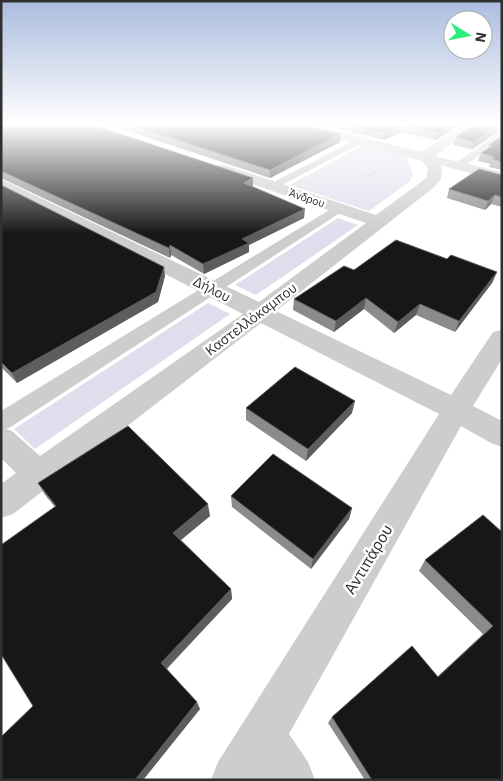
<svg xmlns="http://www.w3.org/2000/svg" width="503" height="781" font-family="'IBM Plex Sans',sans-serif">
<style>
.green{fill:#dedeed}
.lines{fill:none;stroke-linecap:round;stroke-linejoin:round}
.path{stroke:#c4c4c4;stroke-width:2;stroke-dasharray:1 1;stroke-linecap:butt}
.service{fill:#cdcdcd;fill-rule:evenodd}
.minor{fill:#cdcdcd;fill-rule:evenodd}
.wall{fill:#8b8b8b}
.shaded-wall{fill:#5d5d5d}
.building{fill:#171717;stroke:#5d5d5d}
.labels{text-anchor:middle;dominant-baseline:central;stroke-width:5;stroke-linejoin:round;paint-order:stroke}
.far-street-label{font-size:11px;fill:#303030;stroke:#fff}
.street-label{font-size:14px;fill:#303030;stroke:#fff}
.near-street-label{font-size:16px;fill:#303030;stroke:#fff}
</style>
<rect width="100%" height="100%" fill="#fff"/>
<path class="green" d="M 362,146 L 406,157 L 413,174 L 410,181 L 369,211 L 290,185 Z
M 338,218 L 358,225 L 256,295 L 235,285 Z
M 208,303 L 230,314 L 35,449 L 14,429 Z"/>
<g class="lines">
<path class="path" d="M 367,176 L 376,171"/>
<path class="service" d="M 502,131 L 502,139 L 462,168 L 454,168 L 453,166 L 454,164 Z
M 359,138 L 362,139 L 362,143 L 276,188 L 272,189 L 266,186 Z
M 339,204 L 343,205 L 345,208 L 343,211 L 9,428 L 1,430 L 1,411 Z"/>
<path class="minor" d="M 293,125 L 314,125 L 422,152 L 463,125 L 477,125 L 435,156 L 502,172 L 502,182 L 440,165 L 442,169 L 441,179 L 433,188 L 276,311 L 451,395 L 493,332 L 502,330 L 502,359 L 473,406 L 502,421 L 502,447 L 491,443 L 461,426 L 289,734 L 308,762 L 315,780 L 211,780 L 218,762 L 439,414 L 261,323 L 13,514 L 1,518 L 1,484 L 16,473 L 1,458 L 1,427 L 12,431 L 40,456 L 243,314 L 1,190 L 1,179 L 259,302 L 366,223 L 214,171 L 212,168 L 214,165 L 224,165 L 376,215 L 421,182 L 426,178 L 428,169 L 422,161 L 295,128 Z"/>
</g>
<path class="wall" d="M 1,125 L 253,178 L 253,187 L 304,218 L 249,245 L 249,252 L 204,274 L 171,255 L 170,258 L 1,178 Z
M 110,125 L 304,125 L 340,142 L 270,178 Z
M 322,125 L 460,125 L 436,140 L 401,132 L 384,140 Z
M 502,125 L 502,130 L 472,149 L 453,145 L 456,137 Z
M 502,136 L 502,170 L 489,167 L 490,164 L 478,161 L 481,153 L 487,150 L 489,145 Z
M 502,175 L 502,207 L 491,204 L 485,210 L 447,198 L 449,189 Z
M 1,185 L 165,276 L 158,302 L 17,383 L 1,367 Z
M 447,259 L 497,272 L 492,283 L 455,332 L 416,315 L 394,333 L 364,309 L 334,332 L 293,310 L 294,299 L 354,270 Z
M 246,408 L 352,413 L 306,461 L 246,420 Z
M 38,483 L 210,516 L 181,540 L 231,589 L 232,599 L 167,669 L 200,709 L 143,780 L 1,780 L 33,706 L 55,507 L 45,495 Z
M 231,496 L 352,508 L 349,519 L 311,569 L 232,507 Z
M 502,532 L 502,780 L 365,780 L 328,723 L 332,717 L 437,677 L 483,634 L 419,571 L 425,560 Z"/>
<path class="shaded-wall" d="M 401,125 L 402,125 L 401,132 L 384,140 L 385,133 Z
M 451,125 L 460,125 L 436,140 L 438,133 Z
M 499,125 L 502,125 L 501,129 L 472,149 L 474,142 Z
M 341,134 L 340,142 L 270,178 L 270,170 Z
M 253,178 L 253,186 L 244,191 L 244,183 Z
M 495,195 L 491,204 L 485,210 L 488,201 Z
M 305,209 L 304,218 L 249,245 L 249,252 L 204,274 L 203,264 L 242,239 Z
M 170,245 L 171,255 L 170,258 L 169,248 Z
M 164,267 L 165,276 L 158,302 L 17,383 L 12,373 Z
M 497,272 L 492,283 L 455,332 L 459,321 Z
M 366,298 L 364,309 L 334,332 L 336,321 Z
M 420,304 L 416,315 L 394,333 L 398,322 Z
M 355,401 L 352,413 L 306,461 L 308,449 Z
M 208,504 L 210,516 L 176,544 L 173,533 Z
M 352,508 L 349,519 L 311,569 L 313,559 Z
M 231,589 L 232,599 L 165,670 L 161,663 Z
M 197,702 L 200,709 L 143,780 L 135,780 Z"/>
<path class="building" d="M 1,125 L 93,125 L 253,178 L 244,183 L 305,209 L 242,239 L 249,243 L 203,264 L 170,245 L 169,248 L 1,171 Z
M 130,125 L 304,125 L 341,134 L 270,170 Z
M 351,125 L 401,125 L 385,133 Z
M 405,125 L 451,125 L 438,133 Z
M 473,125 L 499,125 L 474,142 L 456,137 Z
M 502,136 L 502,162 L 492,159 L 495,157 L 481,153 L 493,146 L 489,145 Z
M 479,169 L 502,175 L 502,197 L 495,195 L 488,201 L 449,189 Z
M 1,185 L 164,267 L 156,292 L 12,373 L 1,362 Z
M 396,240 L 447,259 L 451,255 L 497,272 L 459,321 L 420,304 L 398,322 L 366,298 L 336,321 L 294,299 L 344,266 L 354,270 Z
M 295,367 L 355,401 L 308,449 L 246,408 Z
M 128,426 L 208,504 L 173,533 L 231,589 L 161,663 L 197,702 L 135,780 L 1,780 L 1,737 L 33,706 L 1,654 L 1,545 L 56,506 L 38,483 Z
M 273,454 L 352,508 L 313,559 L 231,496 Z
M 483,515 L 502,532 L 502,780 L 372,780 L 332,717 L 412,646 L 438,677 L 493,626 L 425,560 Z"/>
<linearGradient id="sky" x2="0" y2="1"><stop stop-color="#aabcde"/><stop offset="0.53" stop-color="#fff"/><stop offset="1" stop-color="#fff" stop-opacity="0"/></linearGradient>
<rect width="503" height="234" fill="url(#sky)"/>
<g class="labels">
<g class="far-street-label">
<text transform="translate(307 198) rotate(18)">Άνδρου</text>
</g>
<g class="street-label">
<text transform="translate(212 289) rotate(27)">Δήλου</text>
<text transform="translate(251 319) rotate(-37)">Καστελλόκαμπου</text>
</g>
<g class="near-street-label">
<text transform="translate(368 559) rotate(-59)">Αντιπάρου</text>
</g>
</g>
<rect width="503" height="781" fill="none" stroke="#303030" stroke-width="5"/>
<g transform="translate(468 35) rotate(100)"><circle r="24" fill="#ffffff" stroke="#acacac"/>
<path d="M0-4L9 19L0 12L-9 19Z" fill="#2ced7d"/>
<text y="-8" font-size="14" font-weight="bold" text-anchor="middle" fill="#303030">N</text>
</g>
</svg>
